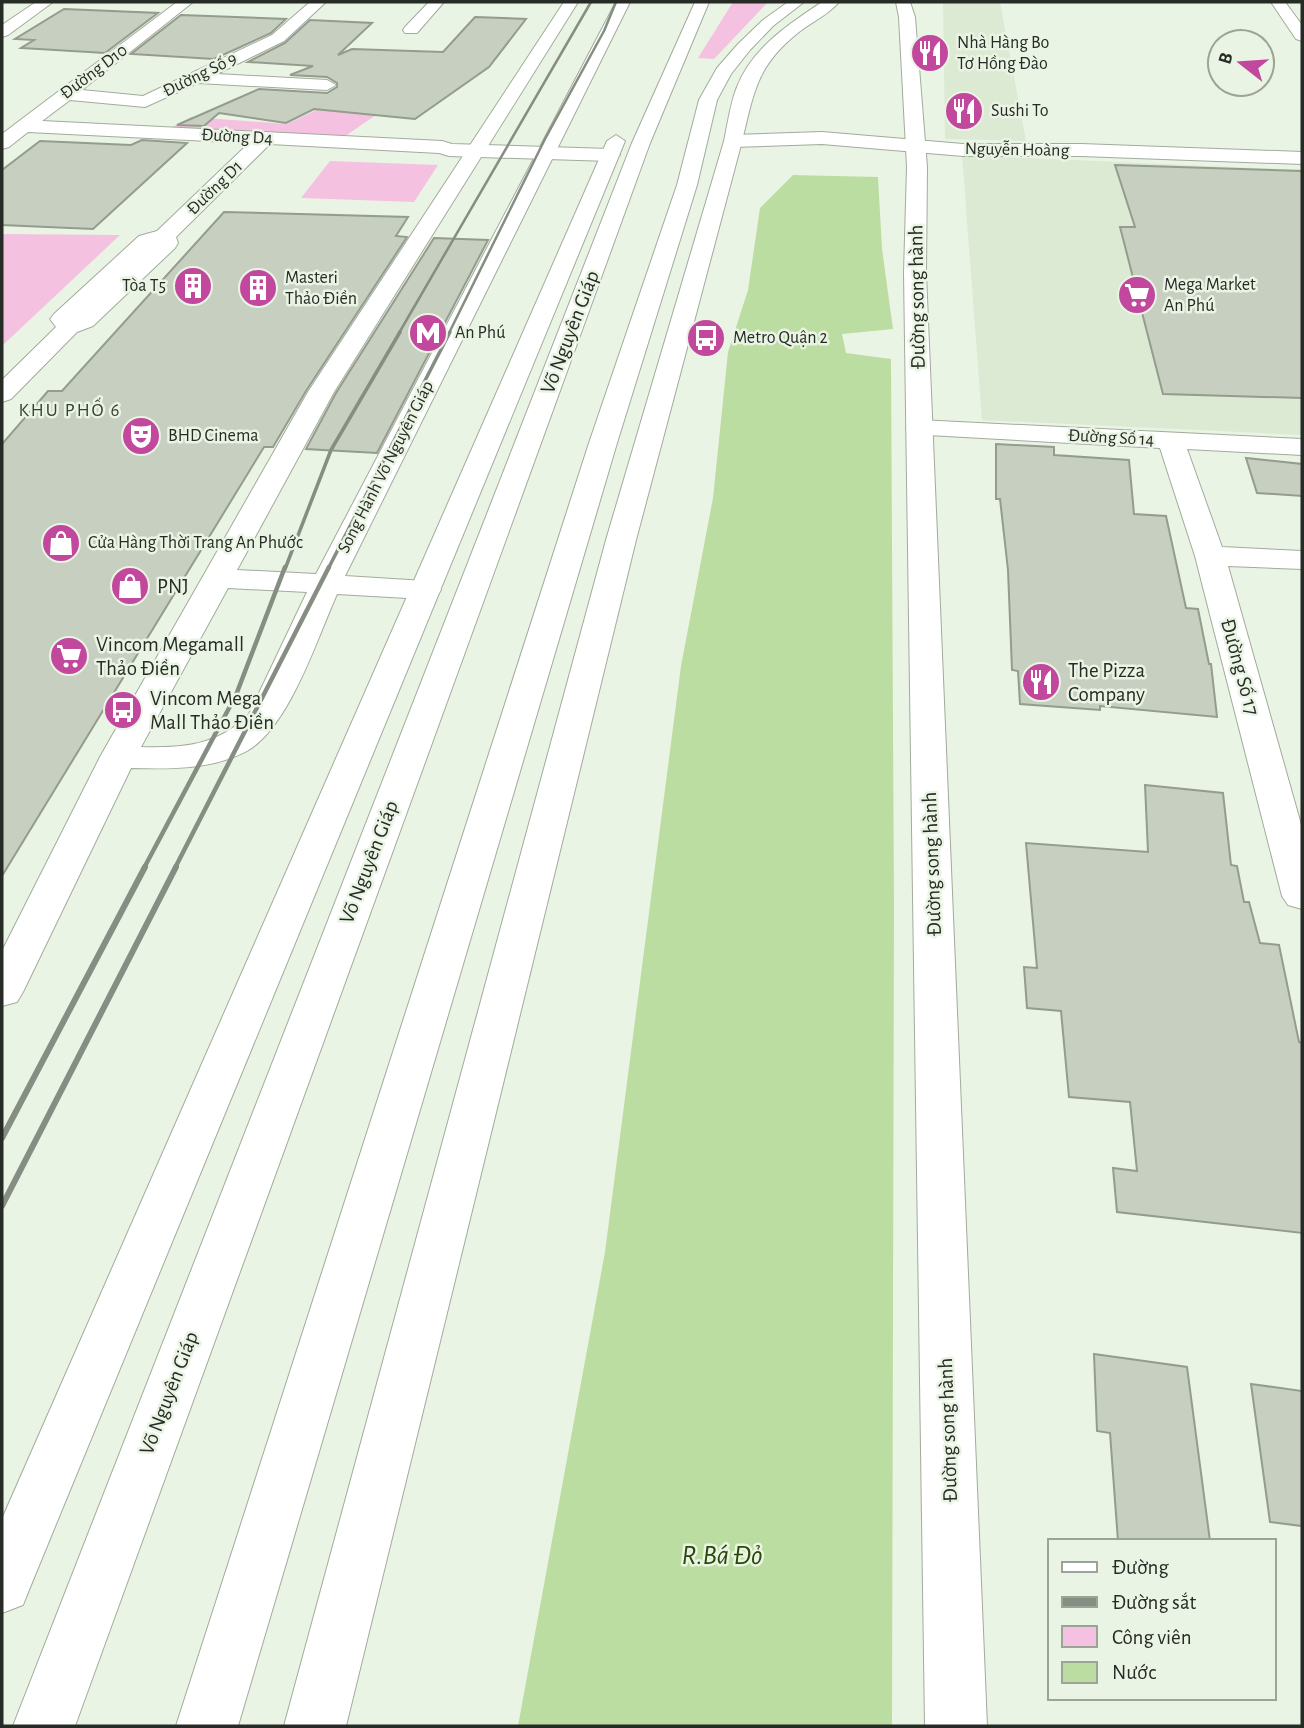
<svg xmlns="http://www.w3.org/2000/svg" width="1304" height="1728" font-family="'Alegreya Sans',sans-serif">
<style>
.built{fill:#dcead3}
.green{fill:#f4c1e0}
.water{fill:#bbdda1}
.building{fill:#c7d0c0;stroke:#939c8d;stroke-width:2}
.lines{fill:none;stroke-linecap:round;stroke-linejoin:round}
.minor-casing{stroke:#a2ab9c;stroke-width:2}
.tertiary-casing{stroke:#a2ab9c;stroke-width:2}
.secondary-casing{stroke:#a2ab9c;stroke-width:2}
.trunk-casing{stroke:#a2ab9c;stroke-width:2}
.minor{fill:#fff;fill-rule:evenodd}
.tertiary{fill:#fff;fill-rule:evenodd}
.secondary{fill:#fff;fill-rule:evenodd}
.trunk{fill:#fff;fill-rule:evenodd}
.rail-far3{stroke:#868d82;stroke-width:2.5}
.rail-far2{stroke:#868d82;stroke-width:3.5}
.rail-far1{stroke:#868d82;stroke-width:4.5}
.rail{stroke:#868d82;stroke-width:6}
.labels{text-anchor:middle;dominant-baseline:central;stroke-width:5;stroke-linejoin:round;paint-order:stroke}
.far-poi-label{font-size:18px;fill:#272b25;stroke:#eaf4e4;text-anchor:start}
.far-street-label{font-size:18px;fill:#272b25;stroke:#eaf4e4}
.far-neighbourhood-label{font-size:19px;letter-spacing:2px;fill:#394134;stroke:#eaf4e4}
.street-label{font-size:21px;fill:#272b25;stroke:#eaf4e4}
.poi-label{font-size:21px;fill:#272b25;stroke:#eaf4e4;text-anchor:start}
.near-water-label{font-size:28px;font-style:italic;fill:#2a4808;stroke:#eaf4e4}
</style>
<rect width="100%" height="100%" fill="#eaf4e4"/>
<path class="built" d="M 943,2 L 1000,2 L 1026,141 L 945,139 Z
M 962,155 L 1302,170 L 1302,435 L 982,420 Z"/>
<path class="green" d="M 733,2 L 768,2 L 714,59 L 698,58 Z
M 325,106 L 376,115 L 338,141 L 163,132 L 191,117 L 287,124 Z
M 330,161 L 438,165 L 414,202 L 301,198 Z
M 2,234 L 119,235 L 120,235 L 3,345 Z"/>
<path class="water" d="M 793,175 L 878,177 L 882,249 L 893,329 L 842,334 L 846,353 L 891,359 L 894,907 L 892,1726 L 518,1726 L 605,1252 L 681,666 L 713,498 L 728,352 L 748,290 L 760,208 Z"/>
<path class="building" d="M 64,9 L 158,13 L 105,53 L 21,48 L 34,40 L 15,39 Z
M 181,15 L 286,19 L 271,33 L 214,59 L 131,54 Z
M 475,17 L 526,19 L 489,67 L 415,119 L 314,109 L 286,123 L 219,113 L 204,126 L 177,125 L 259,89 L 327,93 L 337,87 L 337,83 L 327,77 L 290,75 L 313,66 L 248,62 L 285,43 L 310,20 L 372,23 L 338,55 L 352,49 L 443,52 Z
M 142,140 L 187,143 L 93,229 L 2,225 L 2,170 L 40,141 L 131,145 Z
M 1115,165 L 1302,171 L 1302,398 L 1163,394 L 1120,227 L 1135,227 Z
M 224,212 L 408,217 L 396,236 L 407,237 L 306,391 L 273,447 L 264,447 L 2,876 L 2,444 L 48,391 L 62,391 Z
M 434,238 L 488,240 L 377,453 L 306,449 L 336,393 Z
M 996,444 L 1054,447 L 1054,455 L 1129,460 L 1134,514 L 1166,516 L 1186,608 L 1198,609 L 1209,664 L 1211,664 L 1217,717 L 1100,706 L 1100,710 L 1020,704 L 1018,671 L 1012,670 L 1008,570 L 1000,499 L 996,499 Z
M 1246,458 L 1302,464 L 1302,496 L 1257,493 Z
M 1145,785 L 1223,793 L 1231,865 L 1237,866 L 1244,902 L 1249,902 L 1260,943 L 1279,945 L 1299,1042 L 1302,1043 L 1302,1233 L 1117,1212 L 1113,1168 L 1137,1171 L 1130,1102 L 1069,1097 L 1061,1011 L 1027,1008 L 1024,967 L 1037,968 L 1026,843 L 1148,852 Z
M 1094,1354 L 1187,1367 L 1210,1541 L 1118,1541 L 1110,1433 L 1097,1431 Z
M 1251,1384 L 1302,1391 L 1302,1526 L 1270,1522 Z"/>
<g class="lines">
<defs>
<path id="minor" d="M 36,2 L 53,2 L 8,35 L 2,37 L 2,25 Z
M 177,2 L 193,2 L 82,90 L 143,96 L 272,35 L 310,2 L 326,2 L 284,41 L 217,74 L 327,80 L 336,85 L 327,90 L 198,83 L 145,107 L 70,100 L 42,121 L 442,141 L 452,144 L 610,149 L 620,155 L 610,161 L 449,156 L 439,153 L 270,144 L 176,237 L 178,243 L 175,248 L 93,326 L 77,332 L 11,399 L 2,402 L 2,380 L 56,327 L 50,319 L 54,314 L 139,236 L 157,231 L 249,143 L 28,132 L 9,147 L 2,149 L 2,134 Z
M 429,2 L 444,2 L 417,33 L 405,33 L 403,30 L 405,27 Z
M 1271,2 L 1285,2 L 1302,25 L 1302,41 L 1296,39 Z
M 919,420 L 1302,439 L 1302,455 L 1187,449 L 1222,547 L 1302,551 L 1302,569 L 1228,566 L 1302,828 L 1302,909 L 1288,905 L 1282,896 L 1195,556 L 1160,448 L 910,434 L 906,428 L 910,422 Z"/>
<path id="tertiary" d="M 822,132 L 963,144 L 1081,144 L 1302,152 L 1302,164 L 1081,156 L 963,156 L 822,144 L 733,147 L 724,141 L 733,135 Z"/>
<path id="secondary" d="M 564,2 L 578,2 L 334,392 L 237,570 L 316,574 L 616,2 L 630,2 L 345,576 L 425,581 L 436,583 L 441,590 L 436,597 L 425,599 L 337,594 C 317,639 289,727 247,751 C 212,770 169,769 131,768 L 23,992 L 17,1002 L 2,1006 L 2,951 L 100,757 L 308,392 ZM 228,588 L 307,592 L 249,714 C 218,746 183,748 141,747 Z
M 896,2 L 910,2 L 915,17 L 927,167 L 926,273 L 987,1726 L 925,1726 L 904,273 L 907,167 L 899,17 Z"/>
<path id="trunk" d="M 695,2 L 709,2 L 650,143 L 75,1726 L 13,1726 L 632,143 Z
M 788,2 L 804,2 L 773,26 L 750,50 L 731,74 L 717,100 L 697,185 L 617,443 L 238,1726 L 176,1726 L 589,443 L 677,185 L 699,100 L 717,68 L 738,44 L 763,20 Z
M 822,2 L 839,2 C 829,14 812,22 799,32 C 757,65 754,91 742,141 L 636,540 L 346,1726 L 284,1726 L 606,540 L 724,141 C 728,123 730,104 737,87 C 752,48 789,24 822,2 Z
M 616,135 L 625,141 L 31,1585 L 23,1605 L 2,1613 L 2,1519 L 607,141 Z"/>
</defs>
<use href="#minor" class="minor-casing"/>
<use href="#tertiary" class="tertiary-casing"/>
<use href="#secondary" class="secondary-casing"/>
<use href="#trunk" class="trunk-casing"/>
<use href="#minor" class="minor"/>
<use href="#tertiary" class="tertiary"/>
<use href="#secondary" class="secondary"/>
<use href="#trunk" class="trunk"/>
<path class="rail-far3" d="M 399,333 L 591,2
M 449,333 L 545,139 L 604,31 L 616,2"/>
<path class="rail-far2" d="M 285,569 L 331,450 L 400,332
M 328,569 L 450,332"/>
<path class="rail-far1" d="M 144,868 L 236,695 L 285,567
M 175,868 L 329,567"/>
<path class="rail" d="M 2,1138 L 145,867
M 2,1206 L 176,867"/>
</g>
<defs>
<symbol id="restaurant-disc" viewBox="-11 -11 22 22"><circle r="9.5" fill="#c1489d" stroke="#eaf4e4"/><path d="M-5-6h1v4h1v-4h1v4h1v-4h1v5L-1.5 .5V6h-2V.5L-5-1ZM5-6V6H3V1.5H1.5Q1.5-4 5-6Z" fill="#fff"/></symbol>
<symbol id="building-disc" viewBox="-11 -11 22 22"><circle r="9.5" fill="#c1489d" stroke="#eaf4e4"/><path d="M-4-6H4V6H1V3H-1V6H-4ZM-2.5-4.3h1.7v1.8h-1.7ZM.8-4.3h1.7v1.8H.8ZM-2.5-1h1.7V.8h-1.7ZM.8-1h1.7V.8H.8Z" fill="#fff"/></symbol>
<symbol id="supermarket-disc" viewBox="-11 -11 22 22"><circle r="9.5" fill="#c1489d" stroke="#eaf4e4"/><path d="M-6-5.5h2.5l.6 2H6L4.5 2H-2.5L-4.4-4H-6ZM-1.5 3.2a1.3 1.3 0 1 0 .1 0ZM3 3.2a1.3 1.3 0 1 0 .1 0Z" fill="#fff"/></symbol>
<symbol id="metro-disc" viewBox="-11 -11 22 22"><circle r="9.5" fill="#c1489d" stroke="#eaf4e4"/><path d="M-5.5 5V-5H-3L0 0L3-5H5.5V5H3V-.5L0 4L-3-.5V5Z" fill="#fff"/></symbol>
<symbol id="bus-disc" viewBox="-11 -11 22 22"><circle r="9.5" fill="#c1489d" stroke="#eaf4e4"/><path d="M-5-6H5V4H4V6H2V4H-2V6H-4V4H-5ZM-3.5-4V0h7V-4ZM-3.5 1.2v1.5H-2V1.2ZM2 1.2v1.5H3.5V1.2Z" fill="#fff"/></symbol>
<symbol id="theatre-disc" viewBox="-11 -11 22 22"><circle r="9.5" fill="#c1489d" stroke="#eaf4e4"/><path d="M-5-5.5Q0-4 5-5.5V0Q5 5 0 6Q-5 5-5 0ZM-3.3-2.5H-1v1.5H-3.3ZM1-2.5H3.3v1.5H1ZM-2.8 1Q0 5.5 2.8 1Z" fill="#fff"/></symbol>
<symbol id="shop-disc" viewBox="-11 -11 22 22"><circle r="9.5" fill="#c1489d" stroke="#eaf4e4"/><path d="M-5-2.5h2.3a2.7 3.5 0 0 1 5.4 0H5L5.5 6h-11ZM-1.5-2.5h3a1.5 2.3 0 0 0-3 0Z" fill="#fff"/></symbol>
</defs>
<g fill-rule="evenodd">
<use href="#restaurant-disc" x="908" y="31" width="44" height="44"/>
<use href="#restaurant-disc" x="942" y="89" width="44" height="44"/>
<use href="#building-disc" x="171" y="264" width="44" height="44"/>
<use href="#building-disc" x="236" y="266" width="44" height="44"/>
<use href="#supermarket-disc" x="1115" y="273" width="44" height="44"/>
<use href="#metro-disc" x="406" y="311" width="44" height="44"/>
<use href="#bus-disc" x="684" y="316" width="44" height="44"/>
<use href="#theatre-disc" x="119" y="414" width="44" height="44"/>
<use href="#shop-disc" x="39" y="521" width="44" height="44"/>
<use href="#shop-disc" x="108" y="564" width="44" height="44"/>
<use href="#supermarket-disc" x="47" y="634" width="44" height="44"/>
<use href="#restaurant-disc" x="1019" y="660" width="44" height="44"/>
<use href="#bus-disc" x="101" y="688" width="44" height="44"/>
</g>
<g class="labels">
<g class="far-poi-label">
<text x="957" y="43">Nhà Hàng Bo<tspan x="957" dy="21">Tơ Hồng Đào</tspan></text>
<text x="991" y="111">Sushi To</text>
<text x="285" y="278">Masteri<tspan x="285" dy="21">Thảo Điền</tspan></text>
<text x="1164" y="285">Mega Market<tspan x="1164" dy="21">An Phú</tspan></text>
<text x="166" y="286" text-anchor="end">Tòa T5</text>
<text x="455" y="333">An Phú</text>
<text x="733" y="338">Metro Quận 2</text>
<text x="168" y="436">BHD Cinema</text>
<text x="88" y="543">Cửa Hàng Thời Trang An Phước</text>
</g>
<g class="far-street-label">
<text transform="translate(94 72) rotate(-37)">Đường D10</text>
<text transform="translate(200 75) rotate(-26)">Đường Số 9</text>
<text transform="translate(237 137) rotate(3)">Đường D4</text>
<text transform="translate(1017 150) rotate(1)">Nguyễn Hoàng</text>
<text transform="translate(215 188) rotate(-44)">Đường D1</text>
<text transform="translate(1111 438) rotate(3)">Đường Số 14</text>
<text transform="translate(386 467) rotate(-63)">Song Hành Võ Nguyên Giáp</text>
</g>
<g class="far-neighbourhood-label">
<text x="70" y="410">KHU PHỐ 6</text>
</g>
<g class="street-label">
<text transform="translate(917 297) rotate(-91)">Đường song hành</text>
<text transform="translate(570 332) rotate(-69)">Võ Nguyên Giáp</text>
<text transform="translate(1240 667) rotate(75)">Đường Số 17</text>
<text transform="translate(369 862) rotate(-69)">Võ Nguyên Giáp</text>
<text transform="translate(932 864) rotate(-92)">Đường song hành</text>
<text transform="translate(169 1393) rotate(-69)">Võ Nguyên Giáp</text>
<text transform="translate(948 1430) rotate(-92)">Đường song hành</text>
</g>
<g class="poi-label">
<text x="157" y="586">PNJ</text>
<text x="96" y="644">Vincom Megamall<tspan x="96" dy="24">Thảo Điền</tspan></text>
<text x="1068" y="670">The Pizza<tspan x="1068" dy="24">Company</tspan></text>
<text x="150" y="698">Vincom Mega<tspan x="150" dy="24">Mall Thảo Điền</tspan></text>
</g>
<g class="near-water-label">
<text x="722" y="1556">R.Bá Đỏ</text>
</g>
</g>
<rect width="1304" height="1728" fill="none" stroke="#272b25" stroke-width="7"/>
<rect x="1048" y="1539" width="228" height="161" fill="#eaf4e4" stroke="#9ca498" stroke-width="2"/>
<rect x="1062" y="1562" width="35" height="10" fill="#ffffff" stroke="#9ca498" stroke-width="2"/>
<text x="1112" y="1574" font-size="21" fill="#272b25">Đường</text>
<rect x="1062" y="1597" width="35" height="10" fill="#868d82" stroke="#9ca498" stroke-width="2"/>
<text x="1112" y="1609" font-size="21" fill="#272b25">Đường sắt</text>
<rect x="1062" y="1626" width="35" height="21" fill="#f4c1e0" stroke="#9ca498" stroke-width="2"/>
<text x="1112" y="1644" font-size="21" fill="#272b25">Công viên</text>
<rect x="1062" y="1662" width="35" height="21" fill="#bbdda1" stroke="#9ca498" stroke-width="2"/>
<text x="1112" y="1679" font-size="21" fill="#272b25">Nước</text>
<g transform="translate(1241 63) rotate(287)"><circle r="33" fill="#eaf4e4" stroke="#9ca498" stroke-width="2"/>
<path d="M0-5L12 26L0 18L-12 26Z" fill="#c1489d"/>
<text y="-10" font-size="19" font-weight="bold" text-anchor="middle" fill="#272b25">B</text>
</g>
</svg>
